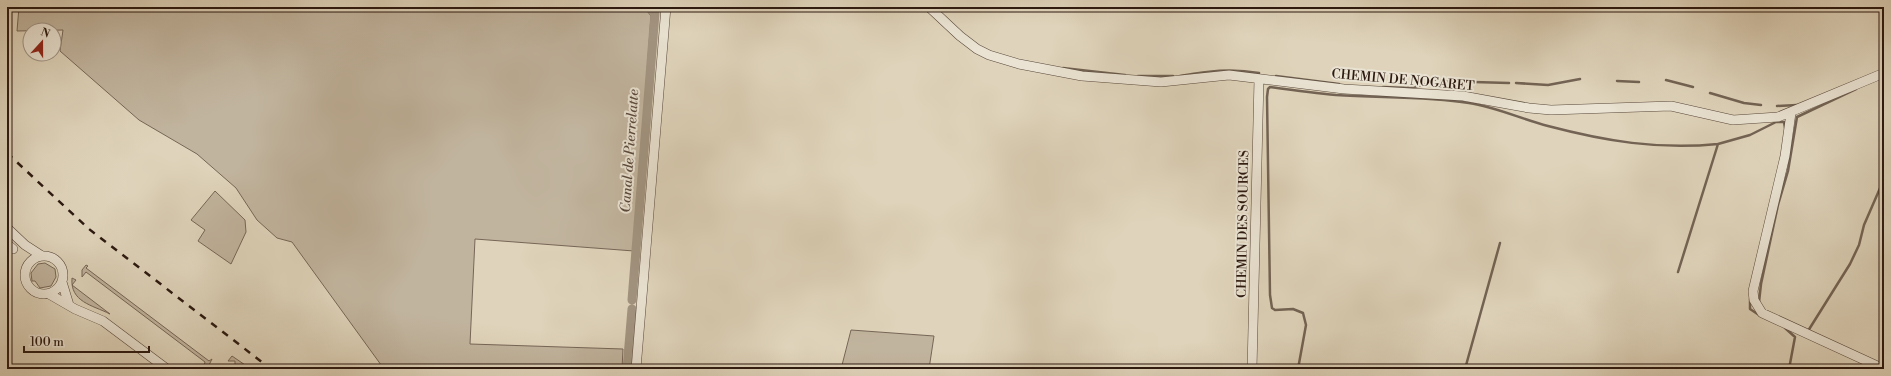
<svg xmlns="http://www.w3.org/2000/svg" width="1891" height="376" font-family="'Libre Bodoni',serif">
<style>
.green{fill:#c1b49e;stroke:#766657}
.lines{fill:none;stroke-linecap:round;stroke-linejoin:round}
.stream{stroke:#736354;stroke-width:2.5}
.canal{stroke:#a29481;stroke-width:9}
.minor-casing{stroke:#59483b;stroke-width:10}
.minor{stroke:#eae3d3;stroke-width:9}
.rail{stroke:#2c1910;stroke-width:2.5;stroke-dasharray:7 7;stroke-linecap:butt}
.labels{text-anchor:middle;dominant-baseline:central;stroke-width:4;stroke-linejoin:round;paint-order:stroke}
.street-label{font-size:13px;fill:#2c1910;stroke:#eae3d3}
.water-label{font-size:14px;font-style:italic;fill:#5b4a3d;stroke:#eae3d3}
</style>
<rect width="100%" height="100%" fill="#dfd4bb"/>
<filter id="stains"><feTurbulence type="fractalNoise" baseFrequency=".005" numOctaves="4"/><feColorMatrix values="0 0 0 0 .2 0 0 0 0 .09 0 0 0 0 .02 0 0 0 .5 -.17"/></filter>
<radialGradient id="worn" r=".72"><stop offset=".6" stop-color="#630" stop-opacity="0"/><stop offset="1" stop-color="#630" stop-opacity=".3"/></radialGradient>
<path class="green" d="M 19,7 L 601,7 L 610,9 L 644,7 L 651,16 L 634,251 L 475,239 L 470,344 L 623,349 L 622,369 L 384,369 L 292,242 L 277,238 L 257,220 L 236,188 L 197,154 L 139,120 L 60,51 L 63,30 L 17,31 Z
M 215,191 L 245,220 L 246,232 L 231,264 L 198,241 L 205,230 L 191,220 Z
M 45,263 L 55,269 L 56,277 L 51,286 L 40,288 L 35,281 L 32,281 L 31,273 L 38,264 Z
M 86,265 L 88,266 L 86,268 L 209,361 L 212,359 L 209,365 L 204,366 L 205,362 L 86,272 L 82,277 L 82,270 Z
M 72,278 L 76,280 L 72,285 L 110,314 C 92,305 70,302 72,278 Z
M 851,330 L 934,336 L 929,369 L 841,369 Z
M 232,356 L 251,369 L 235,369 L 235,361 L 228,361 Z"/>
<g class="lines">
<path class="stream" d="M 1063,68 L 1125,75
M 1138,76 L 1173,76
M 1180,76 C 1209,71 1230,68 1259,73
M 1276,76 L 1339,84
M 1666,80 L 1693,87
M 1617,81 L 1639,82
M 1516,83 L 1548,85 L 1580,79
M 1383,87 L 1410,88 L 1438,81 L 1509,83
M 1710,93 L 1744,103 L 1761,105
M 1777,106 L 1797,105
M 1678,272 L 1718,144 L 1750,135 L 1776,122 L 1784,122 L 1785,128
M 1750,299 L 1750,309 L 1759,315
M 1759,302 L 1761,284 L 1778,205 L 1788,171 L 1797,117 L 1856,89
M 1785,328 L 1795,337 L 1789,369
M 1808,331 L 1850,264 L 1859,245 L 1864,225 L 1884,179
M 1298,369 L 1306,325 L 1303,313 L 1293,309 L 1275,310 L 1272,308 L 1270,295 L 1267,97 L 1268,89 L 1270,87 C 1292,90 1314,93 1336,95 C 1381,98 1425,96 1469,103 C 1496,107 1521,119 1548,126 C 1605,141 1658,150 1718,144
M 1465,369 L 1500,243"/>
<path class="canal" d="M 632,300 L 655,13 L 649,7
M 627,369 L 632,309"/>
<defs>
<path id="minor" d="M 929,7 L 960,36 L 977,49 L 989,55 L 1019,64 L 1082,76 L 1161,82 L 1229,75 L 1344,89 L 1463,96 L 1529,108 L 1551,110 L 1671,106 L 1733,120 L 1778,117 L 1884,73
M 1791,113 L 1785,156 L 1753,291 L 1754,300 L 1762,313 L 1884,369
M 7,228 L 25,245 L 42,256
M 7,244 L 13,249
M25 275a19 19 0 1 1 38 0a19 19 0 1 1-38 0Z
M 62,282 L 69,305
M 49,294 L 75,309 L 103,321 L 167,369
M 636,369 L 666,7
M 1252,369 L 1259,79"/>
</defs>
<use href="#minor" class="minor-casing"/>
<use href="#minor" class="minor"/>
<path class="rail" d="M 7,153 L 89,229 L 271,369"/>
</g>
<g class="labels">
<g class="street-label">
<text transform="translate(1403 80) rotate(5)">CHEMIN DE NOGARET</text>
<text transform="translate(1243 224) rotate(-89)">CHEMIN DES SOURCES</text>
</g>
<g class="water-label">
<text transform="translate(630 151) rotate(-86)">Canal de Pierrelatte</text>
</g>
</g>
<rect width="1891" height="376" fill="none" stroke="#dfd4bb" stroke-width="24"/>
<rect x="8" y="8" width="1875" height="360" fill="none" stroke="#2c1910" stroke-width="2"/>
<rect x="12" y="12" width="1867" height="352" fill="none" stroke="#2c1910"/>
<g transform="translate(42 42) rotate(21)"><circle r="19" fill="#eae3d3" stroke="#9e9285"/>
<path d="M0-3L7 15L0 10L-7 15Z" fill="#8f2418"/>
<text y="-6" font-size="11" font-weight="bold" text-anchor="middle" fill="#2c1910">N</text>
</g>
<path d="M24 346v6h125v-6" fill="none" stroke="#2c1910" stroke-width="2"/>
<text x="30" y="346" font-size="12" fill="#2c1910" stroke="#eae3d3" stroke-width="3" paint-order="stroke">100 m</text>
<rect width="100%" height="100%" filter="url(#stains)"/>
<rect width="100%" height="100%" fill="url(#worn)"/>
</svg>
